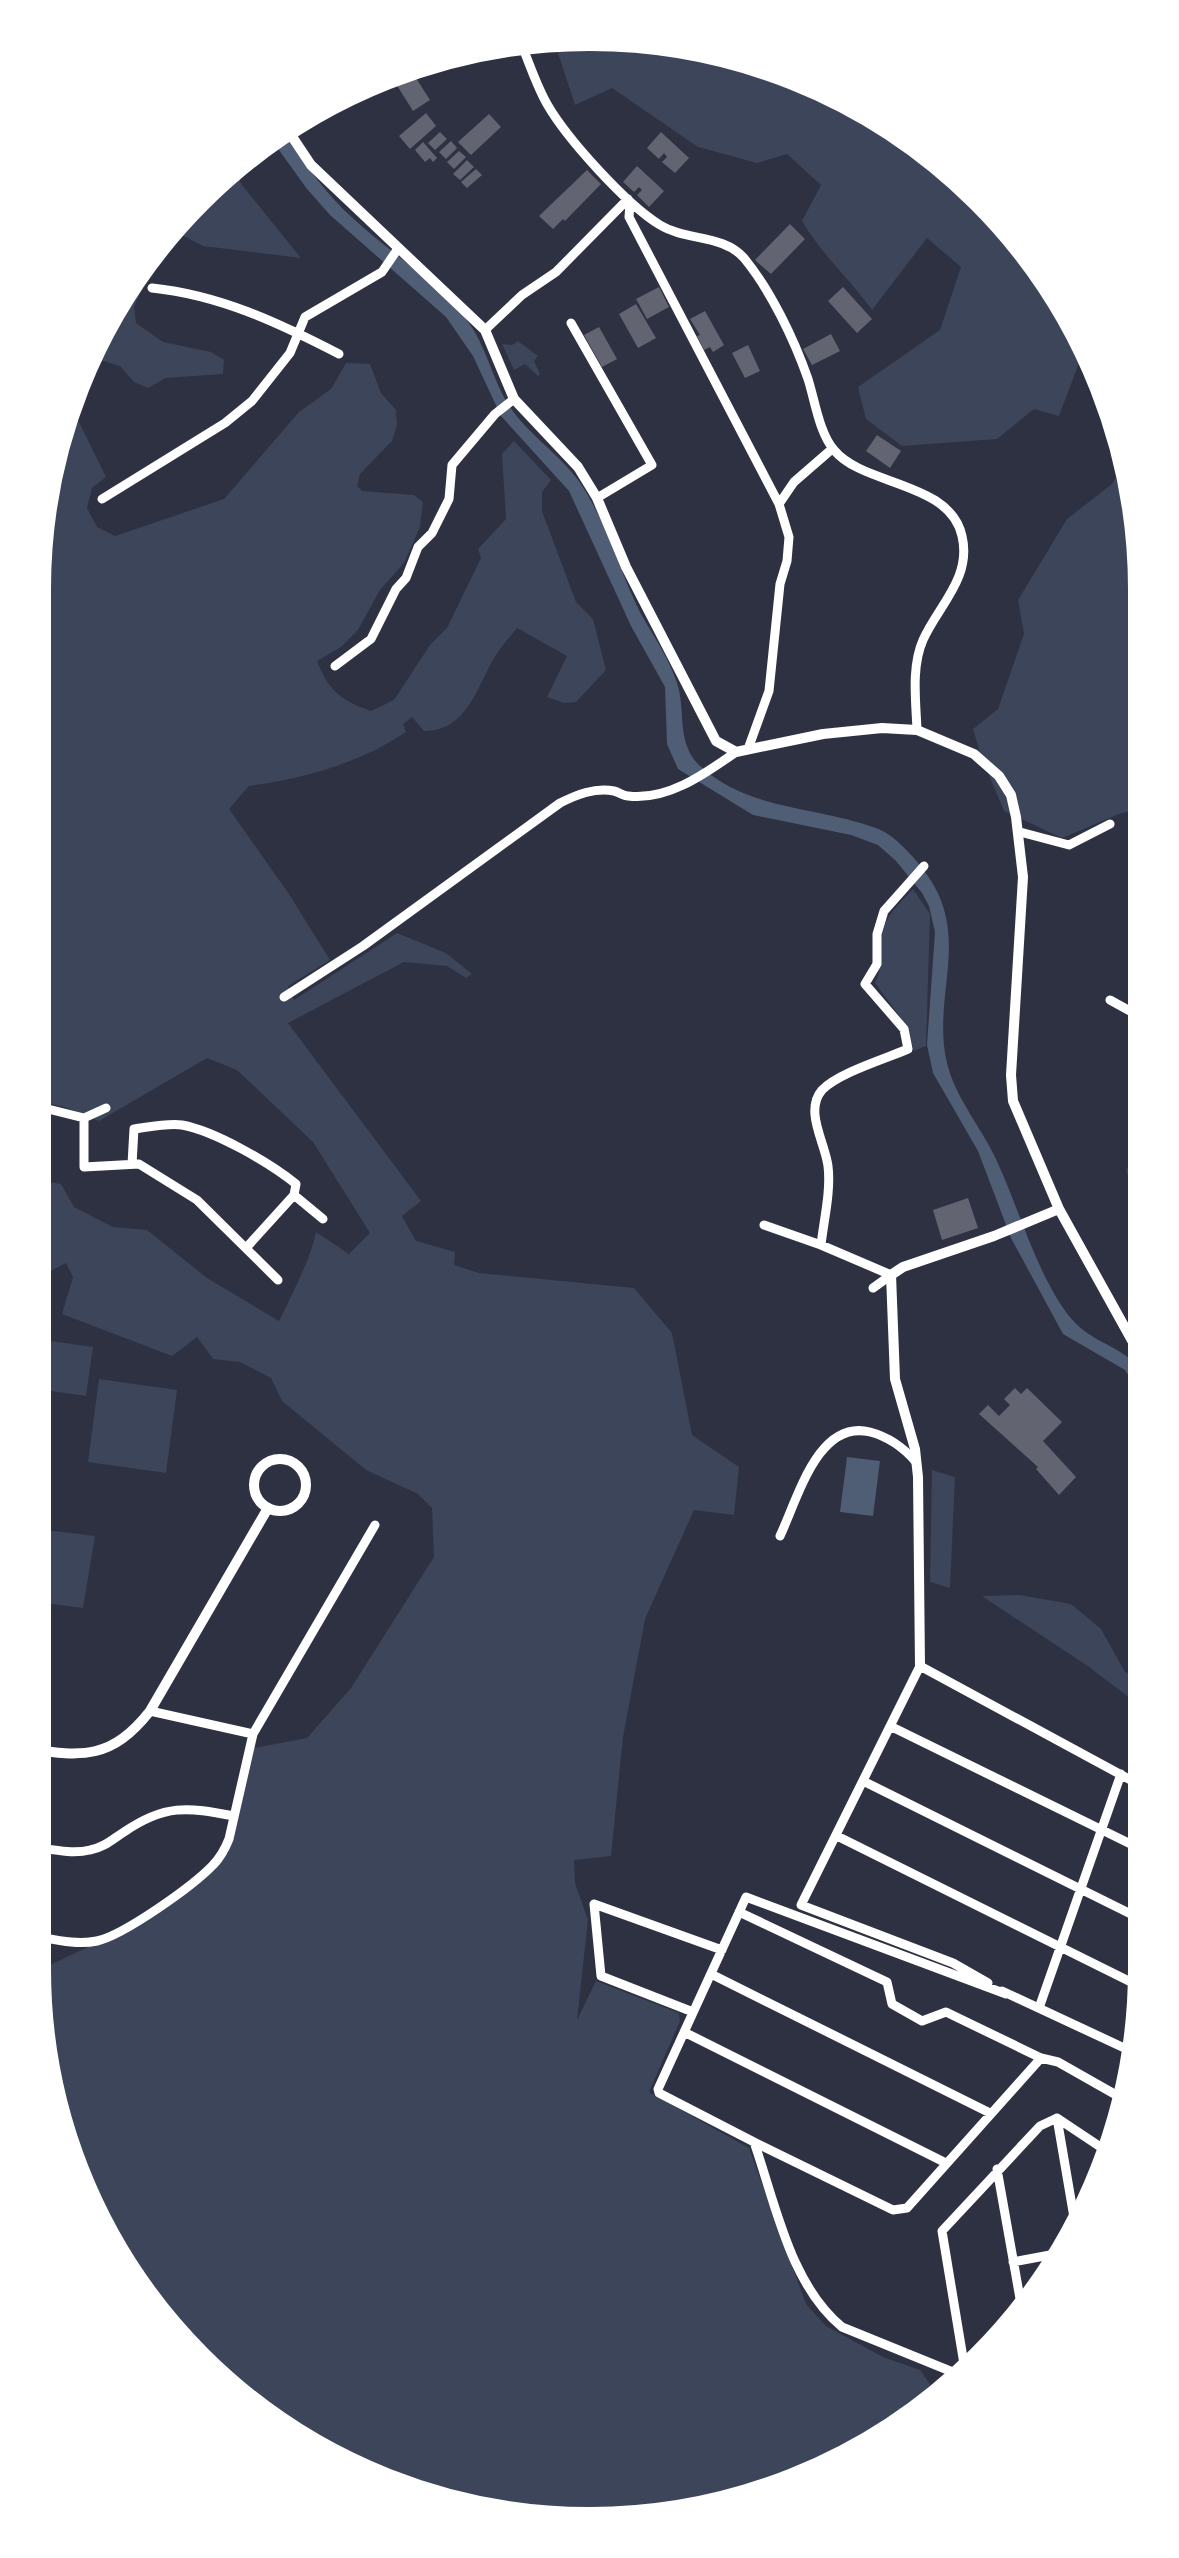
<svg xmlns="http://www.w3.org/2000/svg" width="1179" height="2558" font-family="Arial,sans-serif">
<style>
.green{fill:#3c4559}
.water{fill:#4f5d75}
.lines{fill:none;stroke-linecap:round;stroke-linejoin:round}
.stream{stroke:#4f5d75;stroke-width:5}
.building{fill:#626471}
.minor{stroke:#fff;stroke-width:9}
.tertiary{stroke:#fff;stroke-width:10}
.rim{fill:none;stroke:#fff;stroke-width:12}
</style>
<rect width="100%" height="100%" fill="#2d3142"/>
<path class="green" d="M 589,28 L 804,70 L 931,143 L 1035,247 L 1088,339 L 1059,416 L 1034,409 L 997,439 L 902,446 L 866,419 L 858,387 L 940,330 L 961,267 L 927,238 L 872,310 C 850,279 821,254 802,221 L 821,185 L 787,154 L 757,163 L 698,147 L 612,88 L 575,105 L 552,35 Z
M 233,165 L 242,185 L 301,258 L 203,246 L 168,228 L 192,193 Z
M 166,231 L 134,307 L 136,323 L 163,342 L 211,352 L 224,360 L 223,374 L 166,378 L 148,388 L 134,382 L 120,366 L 97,359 L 80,367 L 68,385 L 70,375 Z
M 518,341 L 538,356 L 534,361 L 540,374 L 538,376 L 525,364 L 514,370 L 502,344 L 512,345 Z
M 346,363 L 370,364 L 381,393 L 396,410 L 397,425 L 392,441 L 360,474 L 357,486 L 362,491 L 414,495 L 423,502 L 420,527 L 404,563 L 380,590 L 358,630 L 341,647 L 317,661 C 328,690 342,701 371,711 L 394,700 L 430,645 L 447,628 L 481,558 L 478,549 L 506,519 L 502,454 L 514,441 L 551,480 L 542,492 L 542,511 L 576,602 L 593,619 L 606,670 L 576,702 L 564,703 L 547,697 L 567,656 L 517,628 C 509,638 499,649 493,660 C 476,690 466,731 424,731 L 412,717 L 403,724 L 406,732 C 360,763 303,779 249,786 L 229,809 L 289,894 L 330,960 L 288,986 L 294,1000 L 397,933 L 446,953 L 472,974 L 466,978 L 447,966 L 404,962 L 288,1023 L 421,1201 L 402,1216 L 416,1241 L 455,1252 L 454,1265 L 479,1273 L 634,1288 L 672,1333 L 692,1435 L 739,1467 L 734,1515 L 694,1510 L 645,1619 L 623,1737 L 611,1856 L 574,1860 L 575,1883 L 588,1920 L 577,2020 L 596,1981 L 679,2013 L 680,2021 L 649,2092 L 749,2148 L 806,2304 L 826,2326 L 883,2357 L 920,2370 L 940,2398 L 870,2455 L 699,2520 L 480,2520 L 309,2455 L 167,2339 L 58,2150 L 29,1975 L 128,1928 L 222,1855 L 248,1749 L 307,1738 L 351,1688 L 434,1557 L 432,1508 L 418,1494 L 366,1470 L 282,1401 L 271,1378 L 240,1362 L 213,1359 L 197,1337 L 172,1356 L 62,1314 L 73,1277 L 66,1263 L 28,1283 L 28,1178 L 61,1184 L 74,1207 L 113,1227 L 147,1230 L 207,1278 L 279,1321 C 292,1294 310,1261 316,1232 L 349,1254 L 370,1233 L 313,1142 L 237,1070 L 207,1058 L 99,1121 L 65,1107 L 28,1099 L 28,589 L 67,389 L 80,424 L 106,477 L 92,488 L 87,508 L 97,527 L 115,536 L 224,499 L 299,412 L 331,389 Z
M 1130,454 L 1147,516 L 1148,806 L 1119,814 L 1062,838 L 1004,811 L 981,756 L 973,729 L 998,709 L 1024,634 L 1018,600 L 1067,519 L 1112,484 Z
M 913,889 L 930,914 L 926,1046 L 914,1051 L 907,1026 L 875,983 C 883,965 879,962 880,944 C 882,919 897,906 913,889 Z
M 1149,1133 L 1149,1239 L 1126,1170 Z
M 37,1339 L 93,1347 L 86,1396 L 31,1388 Z
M 99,1379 L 177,1390 L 166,1473 L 88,1462 Z
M 932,1470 L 955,1477 L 950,1588 L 930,1582 Z
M 38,1529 L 95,1536 L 83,1608 L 28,1601 Z
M 1020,1595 L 1071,1604 L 1101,1629 L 1125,1672 L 1151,1683 L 1151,1714 L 1089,1667 L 982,1596 Z"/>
<path class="water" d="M 283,132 C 302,159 320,186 344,210 C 383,248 431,276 466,319 C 487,346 492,380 510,407 C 528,434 558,453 578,480 C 606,519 619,571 641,614 C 653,635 668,657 676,680 C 687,709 675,741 699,765 C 748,811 817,806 876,828 C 895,835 913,856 925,872 C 973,936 931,996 947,1063 C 955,1097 981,1127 996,1159 C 1019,1208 1036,1273 1069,1316 C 1100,1355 1149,1343 1150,1408 L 1125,1370 L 1063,1334 L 1011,1238 L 978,1151 L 933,1073 L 927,1045 L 935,932 L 929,906 L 922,893 L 896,861 L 878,845 L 851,835 L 753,815 L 678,769 L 667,744 L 665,687 L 631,626 L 569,491 L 501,416 L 473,356 L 446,317 L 330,215 L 307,189 L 271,139 Z
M 847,1457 L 880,1461 L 873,1516 L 840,1512 Z"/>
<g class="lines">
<path class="stream" d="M 28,833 L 40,828"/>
</g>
<path class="building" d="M 407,64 L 430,100 L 413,111 L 386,68 Z
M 426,113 L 436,126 L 410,149 L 399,136 Z
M 489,114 L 501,127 L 471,155 L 458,142 Z
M 440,132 L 447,139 L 435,150 L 428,143 Z
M 661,132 L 689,158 L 675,173 L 662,162 L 667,157 L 664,153 L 659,159 L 647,148 Z
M 451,141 L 457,148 L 446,159 L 439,152 Z
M 423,142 L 437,158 L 433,162 L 430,158 L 425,162 L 415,150 Z
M 459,151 L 466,157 L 454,169 L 447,162 Z
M 467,160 L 474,167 L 460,180 L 453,174 Z
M 637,166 L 664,191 L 649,207 L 637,195 L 642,190 L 639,187 L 634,192 L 623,182 Z
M 476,169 L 482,175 L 467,188 L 461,182 Z
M 587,170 L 601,184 L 565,221 L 563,219 L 553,229 L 539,216 Z
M 790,224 L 805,239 L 771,274 L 755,260 Z
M 659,287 L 669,307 L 647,319 L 636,299 Z
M 843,287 L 872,319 L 857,333 L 828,301 Z
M 636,304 L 656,338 L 638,348 L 619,314 Z
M 705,311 L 724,345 L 713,352 L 710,347 L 704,350 L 697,336 L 700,335 L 690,319 Z
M 599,327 L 617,359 L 602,367 L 584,335 Z
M 831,334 L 840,351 L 812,365 L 803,349 Z
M 748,345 L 760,371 L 745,378 L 732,353 Z
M 877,435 L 901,451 L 890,468 L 866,451 Z
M 968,1198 L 978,1228 L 942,1240 L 933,1210 Z
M 1015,1388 L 1021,1394 L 1027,1388 L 1062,1422 L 1043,1441 L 1076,1477 L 1059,1495 L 1036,1469 L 1038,1467 L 979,1414 L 988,1405 L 999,1416 L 1010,1405 L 1004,1399 Z"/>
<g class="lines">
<path class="minor" d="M 520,41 C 529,62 536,85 547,104 C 567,139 627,205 660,225 C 686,241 723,234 744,258 C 771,291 794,339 808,379 C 815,401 819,432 834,450 C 863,486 950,481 962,536 C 972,578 938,606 923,640 C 911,667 916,702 917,730
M 630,203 L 629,217 L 779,504 L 789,537 L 787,561 L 780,584 L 769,691 L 748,749
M 152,288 C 220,295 279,323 339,354
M 571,323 L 652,465 L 597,498
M 485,330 L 522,295 L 556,272 L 628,199
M 102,499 L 225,423 L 252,401 L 290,353 L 305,317 L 382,272 L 397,250
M 779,504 L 794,482 L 832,449
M 335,666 L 371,639 L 396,589 L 406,578 L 418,547 L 432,533 L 449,499 L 452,465 L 495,414 L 514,399
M 1020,832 L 1069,845 L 1110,824
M 284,997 L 363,946 L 560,803 C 576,795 595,787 614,791 C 619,792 623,796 628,796 C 668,801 706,773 736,752
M 1110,1000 L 1148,1021
M 28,1104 L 84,1118 L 106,1108
M 84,1118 L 84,1167 L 139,1164 L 197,1200 L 278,1280
M 132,1164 L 134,1129 C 149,1127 168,1123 182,1125 C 215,1131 270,1163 296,1184 L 294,1195 L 246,1248
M 294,1195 L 323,1219
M 764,1225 L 821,1245 L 891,1275
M 821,1245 C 824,1219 831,1191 828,1166 C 825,1142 804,1111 822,1090 C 838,1073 885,1059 908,1049 L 904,1029 L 865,984 L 877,964 L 877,934 L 884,911 L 924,866
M 873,1288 L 891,1275
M 780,1536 C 798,1498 818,1419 870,1432 C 889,1437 904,1448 916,1462
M 150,1711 L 253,1734
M 890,1726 L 1151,1854
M 863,1781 L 1151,1924
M 837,1836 L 1147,1990
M 28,1846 C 47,1848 70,1855 90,1850 C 103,1848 113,1839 124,1832 C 165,1804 187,1807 234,1816
M 739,1912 L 887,1982 L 892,2004 L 922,2021 L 946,2012 L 1041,2058 L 1058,2062 L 1125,2100
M 28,1935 C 49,1938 75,1946 97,1941 C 124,1935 193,1886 213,1865 C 220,1858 225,1849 229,1839 L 253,1734 L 375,1525
M 711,1974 L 990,2113
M 988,1983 L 953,1963 L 801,1905 L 920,1666 L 1151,1791
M 1002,1991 L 1135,2053
M 1039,2008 L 1121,1774
M 693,2012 L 601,1976 L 594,1904 L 722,1950
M 684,2032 L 946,2163
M 1057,2118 L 1077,2235
M 754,2142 L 893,2210 L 907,2208 L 1041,2058
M 997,2169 L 1024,2321
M 1013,2262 L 1066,2252
M 966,2376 L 942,2231 L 1040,2126 L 1057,2118 L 1114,2156
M 965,2377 L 842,2327 C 790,2284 776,2205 754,2142 L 659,2093 L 658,2089 L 746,1897 L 1006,1994"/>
<path class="tertiary" d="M 287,129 L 311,165 L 485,330 L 514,399 L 578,467 L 597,498 L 626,567 L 716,741 L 736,752 L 823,734 L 882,728 L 917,730 L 974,754 L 999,776 L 1011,795 L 1016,817 L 1023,877 L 1011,1075 L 1013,1101 L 1059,1209 L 1149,1371
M254 1485a26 26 0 1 1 52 0a26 26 0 1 1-52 0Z
M 920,1666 L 918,1477 L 915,1449 L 895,1379 L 891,1275 L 903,1267 L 994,1236 L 1059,1209
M 28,1749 C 84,1757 112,1759 150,1711 L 268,1508"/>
</g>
<path d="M0 0H1179V2558H0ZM589 45H590A544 544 0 0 1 1134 589V1969A544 544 0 0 1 590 2513H589A544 544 0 0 1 45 1969V589A544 544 0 0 1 589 45Z" fill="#fff" fill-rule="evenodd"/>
<path class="rim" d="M589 45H590A544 544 0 0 1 1134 589V1969A544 544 0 0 1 590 2513H589A544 544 0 0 1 45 1969V589A544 544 0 0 1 589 45Z"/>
</svg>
